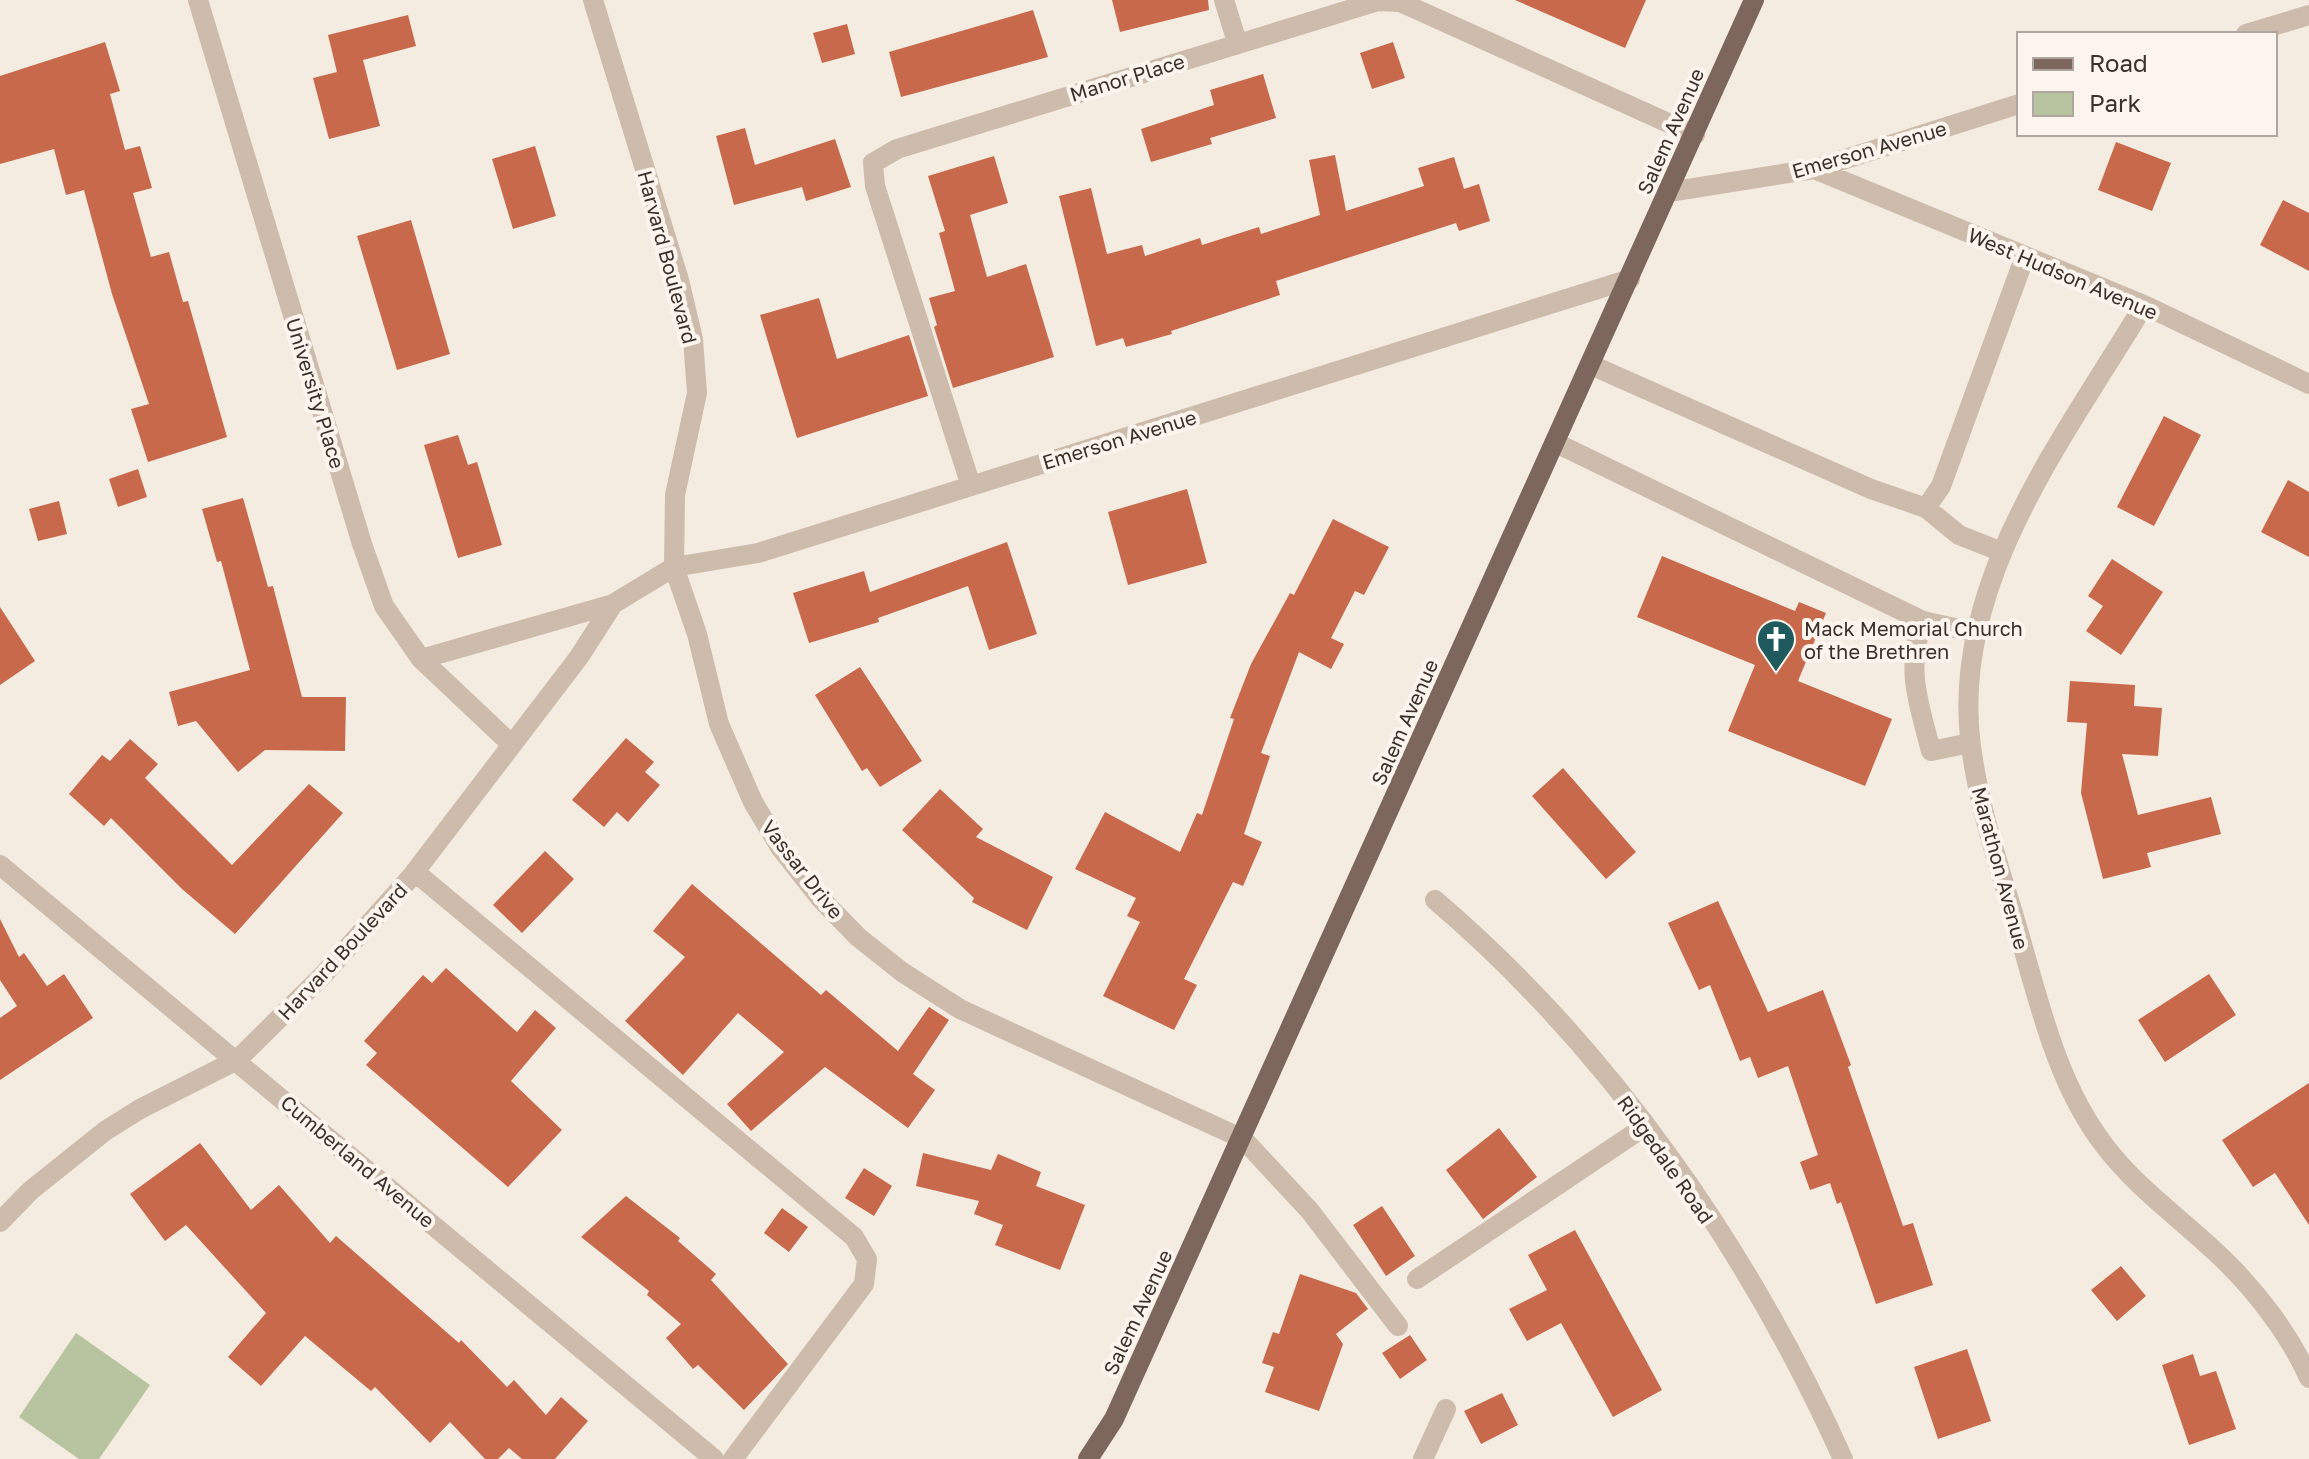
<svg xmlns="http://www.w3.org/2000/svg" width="2309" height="1459" font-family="'Golos Text',sans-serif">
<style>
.green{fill:#b8c4a0}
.building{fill:#c8694b}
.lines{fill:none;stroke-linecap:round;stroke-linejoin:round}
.minor{stroke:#cdbbac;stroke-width:20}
.major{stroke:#7d675c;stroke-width:20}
.labels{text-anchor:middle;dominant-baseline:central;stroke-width:8;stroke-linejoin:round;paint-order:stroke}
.street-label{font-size:20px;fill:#3b302b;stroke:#fbf5ee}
.poi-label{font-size:20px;fill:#3b302b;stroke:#fbf5ee;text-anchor:start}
</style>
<rect width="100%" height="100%" fill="#f4ebe1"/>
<path class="green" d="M 76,1333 L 150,1385 L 99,1459 L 79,1459 L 19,1417 Z"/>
<path class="building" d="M 1112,0 L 1208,0 L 1209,10 L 1120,32 Z
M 1515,0 L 1646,0 L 1625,48 Z
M 1033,10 L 1048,57 L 901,97 L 889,52 Z
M 408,15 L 416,46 L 363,60 L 380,126 L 329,139 L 313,78 L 337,72 L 328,35 Z
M 847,24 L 855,54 L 822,63 L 813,33 Z
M 105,42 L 120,91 L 110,94 L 125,150 L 140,146 L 152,188 L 133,193 L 151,257 L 169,252 L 183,302 L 188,301 L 227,437 L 148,462 L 131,409 L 149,404 L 112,294 L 84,190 L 66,195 L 54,149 L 0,164 L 0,76 Z
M 1393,42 L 1405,78 L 1372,89 L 1360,53 Z
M 1263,74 L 1276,118 L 1210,138 L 1212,144 L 1151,162 L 1141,129 L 1214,105 L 1210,90 Z
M 745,128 L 755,165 L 835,139 L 851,187 L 806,201 L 802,187 L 734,205 L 716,136 Z
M 2116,142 L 2171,163 L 2152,211 L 2098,190 Z
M 535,146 L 556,216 L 513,229 L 492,159 Z
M 1335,155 L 1346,211 L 1424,186 L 1418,168 L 1454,157 L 1464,189 L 1479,184 L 1490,221 L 1459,231 L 1456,223 L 1276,281 L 1280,295 L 1171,331 L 1172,334 L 1126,347 L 1123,338 L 1096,346 L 1059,196 L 1091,188 L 1107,254 L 1142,245 L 1145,256 L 1200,238 L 1202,245 L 1259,227 L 1261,234 L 1320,215 L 1309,160 Z
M 994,156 L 1008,203 L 970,215 L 987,277 L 1026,264 L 1054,357 L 953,388 L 934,327 L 937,325 L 929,298 L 955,291 L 939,233 L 945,231 L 928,176 Z
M 2283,200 L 2309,213 L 2309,271 L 2260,245 Z
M 411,220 L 450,354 L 397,370 L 357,236 Z
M 819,298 L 837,359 L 909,335 L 928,396 L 797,438 L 760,315 Z
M 2164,416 L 2201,435 L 2154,526 L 2117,507 Z
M 458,435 L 468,465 L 477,462 L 502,545 L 458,558 L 424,445 Z
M 138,469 L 147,497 L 118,507 L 109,479 Z
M 2288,480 L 2309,492 L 2309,557 L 2261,532 Z
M 1187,489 L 1207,563 L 1128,585 L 1108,512 Z
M 243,498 L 268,587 L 273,586 L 302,697 L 346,697 L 345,751 L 265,750 L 238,772 L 196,721 L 178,726 L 169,692 L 250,670 L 221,561 L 217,562 L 202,509 Z
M 59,501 L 67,534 L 38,541 L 29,509 Z
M 1333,519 L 1389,547 L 1364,595 L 1355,591 L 1331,638 L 1344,644 L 1331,669 L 1299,652 L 1261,753 L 1270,756 L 1244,834 L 1262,842 L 1243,886 L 1233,882 L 1184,979 L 1197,985 L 1174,1030 L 1103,996 L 1140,922 L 1127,916 L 1136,898 L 1075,869 L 1105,812 L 1180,852 L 1197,813 L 1202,815 L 1234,719 L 1230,718 L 1251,664 L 1290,593 L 1294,595 Z
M 1007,542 L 1037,634 L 989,650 L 968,586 L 878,618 L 879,622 L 809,643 L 793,593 L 864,571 L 870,592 Z
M 1662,556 L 1795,611 L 1799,602 L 1826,613 L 1798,681 L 1892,719 L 1865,786 L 1728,731 L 1755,665 L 1637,617 Z
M 2112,559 L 2163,592 L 2121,655 L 2086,631 L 2103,606 L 2088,596 Z
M 0,607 L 35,661 L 0,685 Z
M 860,667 L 922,761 L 880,787 L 867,768 L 862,771 L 815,695 Z
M 2070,681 L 2135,685 L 2134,706 L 2162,708 L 2158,756 L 2122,754 L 2138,815 L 2211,797 L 2221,834 L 2147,853 L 2151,867 L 2103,879 L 2081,793 L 2087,723 L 2067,722 Z
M 626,738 L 654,762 L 645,772 L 660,785 L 628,822 L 617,812 L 604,827 L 572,800 Z
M 130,739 L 158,764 L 145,778 L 232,865 L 309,784 L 343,813 L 235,934 L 182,889 L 111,818 L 104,826 L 69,794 L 102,755 L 110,761 Z
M 1563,768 L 1636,852 L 1606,879 L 1532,796 Z
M 940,789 L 983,829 L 976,837 L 1053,877 L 1027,930 L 972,902 L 974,898 L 902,830 Z
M 545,851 L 574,879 L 522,933 L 493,905 Z
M 692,884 L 821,995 L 826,990 L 898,1051 L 929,1007 L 949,1020 L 913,1074 L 935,1090 L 908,1128 L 825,1067 L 751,1131 L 727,1104 L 784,1052 L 738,1013 L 683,1075 L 625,1021 L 685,957 L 653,931 Z
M 1718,901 L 1768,1012 L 1823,990 L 1851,1065 L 1848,1067 L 1903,1226 L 1913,1223 L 1933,1285 L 1876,1304 L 1841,1202 L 1837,1204 L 1830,1183 L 1810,1190 L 1800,1162 L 1818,1155 L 1788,1066 L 1758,1078 L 1750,1057 L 1740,1061 L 1710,985 L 1699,990 L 1668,923 Z
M 0,919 L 19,957 L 24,953 L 47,986 L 64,974 L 93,1018 L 0,1080 L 0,1018 L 17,1006 L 0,980 Z
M 446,968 L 517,1032 L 535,1010 L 556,1028 L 511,1081 L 562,1130 L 508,1187 L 366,1065 L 377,1053 L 364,1041 L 423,975 L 432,983 Z
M 2209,974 L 2236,1015 L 2165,1062 L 2138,1020 Z
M 2309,1083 L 2309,1225 L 2275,1173 L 2253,1187 L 2222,1140 Z
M 1499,1128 L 1537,1177 L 1483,1219 L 1446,1170 Z
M 200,1143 L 251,1210 L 279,1185 L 330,1243 L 336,1236 L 459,1343 L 461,1340 L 507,1387 L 514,1380 L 546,1415 L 561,1397 L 588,1421 L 555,1459 L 522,1459 L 509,1448 L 498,1459 L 485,1459 L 450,1422 L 430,1443 L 375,1387 L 371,1391 L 305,1336 L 261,1386 L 228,1357 L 266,1313 L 186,1225 L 165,1241 L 130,1194 Z
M 923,1153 L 991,1170 L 998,1154 L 1041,1172 L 1036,1186 L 1085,1205 L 1060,1270 L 995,1245 L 1003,1225 L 974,1214 L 979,1201 L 916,1186 Z
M 864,1168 L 892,1186 L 874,1216 L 845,1198 Z
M 626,1196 L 680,1238 L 678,1241 L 716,1274 L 711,1280 L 788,1364 L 744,1410 L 698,1365 L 693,1369 L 666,1338 L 681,1324 L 647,1295 L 649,1291 L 581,1237 Z
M 1382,1206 L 1415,1256 L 1386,1276 L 1353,1225 Z
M 782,1208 L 808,1227 L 789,1252 L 764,1233 Z
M 1575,1230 L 1662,1390 L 1613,1417 L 1561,1323 L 1527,1341 L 1509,1309 L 1547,1290 L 1528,1255 Z
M 2121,1266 L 2146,1296 L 2117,1321 L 2091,1290 Z
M 1300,1274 L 1356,1293 L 1368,1309 L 1336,1334 L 1343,1344 L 1319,1411 L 1265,1392 L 1274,1367 L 1262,1363 L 1273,1332 L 1279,1334 Z
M 1410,1335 L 1427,1360 L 1400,1379 L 1382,1353 Z
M 1967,1349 L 1991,1421 L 1938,1439 L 1914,1367 Z
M 2193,1354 L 2200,1376 L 2216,1371 L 2236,1429 L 2189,1445 L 2162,1365 Z
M 1502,1393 L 1518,1425 L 1481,1444 L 1464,1411 Z"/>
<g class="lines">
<path class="minor" d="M 198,0 L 362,544 L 384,606 L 421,659 L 510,743
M 593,0 L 679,280 L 693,339 L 697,393 L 675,495 L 674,567 L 697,634 L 719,724 L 753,802 L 780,847 L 820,898 L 858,937 L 902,972 L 960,1009 L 1243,1139 L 1310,1211 L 1398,1326
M 1224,0 L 1237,42
M 2246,34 L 2309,15
M 1814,169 L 2144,305 L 2309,384
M 1669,192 L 1814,169 L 2019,104
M 2144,305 C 2065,437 1949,584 1971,746 C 1979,809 2000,869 2018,930 C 2039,1002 2057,1084 2104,1145 C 2138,1190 2183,1220 2223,1259 C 2257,1292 2290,1335 2309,1378
M 1591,365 L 1871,489 L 1926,508 L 1941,486 L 2025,256
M 1556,443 L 1923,621 L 1977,633
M 971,486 L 875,186 L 873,163 L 897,149 L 1378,1 L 1400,2 L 1695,135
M 1926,508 L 1959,535 L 2002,552
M 1923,621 C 1905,669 1919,704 1931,751 L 1970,743
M 421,659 L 613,604 L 674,567 L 758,553 L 1630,279
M 0,865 L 714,1459
M 415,872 L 854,1237 L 867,1259 L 864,1284 L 733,1459
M 1435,900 C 1610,1049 1749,1250 1843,1459
M 0,1222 L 30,1191 L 105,1131 L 140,1109 L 237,1060 L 324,974 L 411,877 L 579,657 L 613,604
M 1417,1279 L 1644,1127
M 1423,1459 L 1446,1409"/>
<path class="major" d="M 1088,1459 L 1114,1419 L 1754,0"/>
</g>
<defs>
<symbol id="church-pin" viewBox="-11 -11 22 30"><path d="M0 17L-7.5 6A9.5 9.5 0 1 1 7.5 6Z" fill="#1f5a5e" stroke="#fbf5ee"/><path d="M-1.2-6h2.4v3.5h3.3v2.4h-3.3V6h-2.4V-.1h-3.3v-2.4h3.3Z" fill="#fff"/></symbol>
</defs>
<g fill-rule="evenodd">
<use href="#church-pin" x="1754" y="617" width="44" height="60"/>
</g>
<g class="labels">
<g class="street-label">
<text transform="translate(1127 77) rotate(-17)">Manor Place</text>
<text transform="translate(1670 131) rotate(-66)">Salem Avenue</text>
<text transform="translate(1869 149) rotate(-16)">Emerson Avenue</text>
<text transform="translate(668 257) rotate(75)">Harvard Boulevard</text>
<text transform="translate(2063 273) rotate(23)">West Hudson Avenue</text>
<text transform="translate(316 393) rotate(73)">University Place</text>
<text transform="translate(1119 439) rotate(-17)">Emerson Avenue</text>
<text transform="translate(1404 722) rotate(-66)">Salem Avenue</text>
<text transform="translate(2001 868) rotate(75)">Marathon Avenue</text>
<text transform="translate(803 869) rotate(52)">Vassar Drive</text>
<text transform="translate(342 951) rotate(-47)">Harvard Boulevard</text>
<text transform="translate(1666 1159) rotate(55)">Ridgedale Road</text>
<text transform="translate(358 1161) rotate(40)">Cumberland Avenue</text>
<text transform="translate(1137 1312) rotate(-65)">Salem Avenue</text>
</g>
<g class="poi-label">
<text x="1804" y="628">Mack Memorial Church<tspan x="1804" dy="23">of the Brethren</tspan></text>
</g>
</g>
<rect x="2017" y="32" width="260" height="104" fill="#fbf5ee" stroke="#aea6a0" stroke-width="2"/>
<rect x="2033" y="58" width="40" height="12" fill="#7d675c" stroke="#aea6a0" stroke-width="2"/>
<text x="2089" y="72" font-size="24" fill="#3b302b">Road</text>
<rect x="2033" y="92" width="40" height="24" fill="#b8c4a0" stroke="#aea6a0" stroke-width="2"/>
<text x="2089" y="112" font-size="24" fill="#3b302b">Park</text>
</svg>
